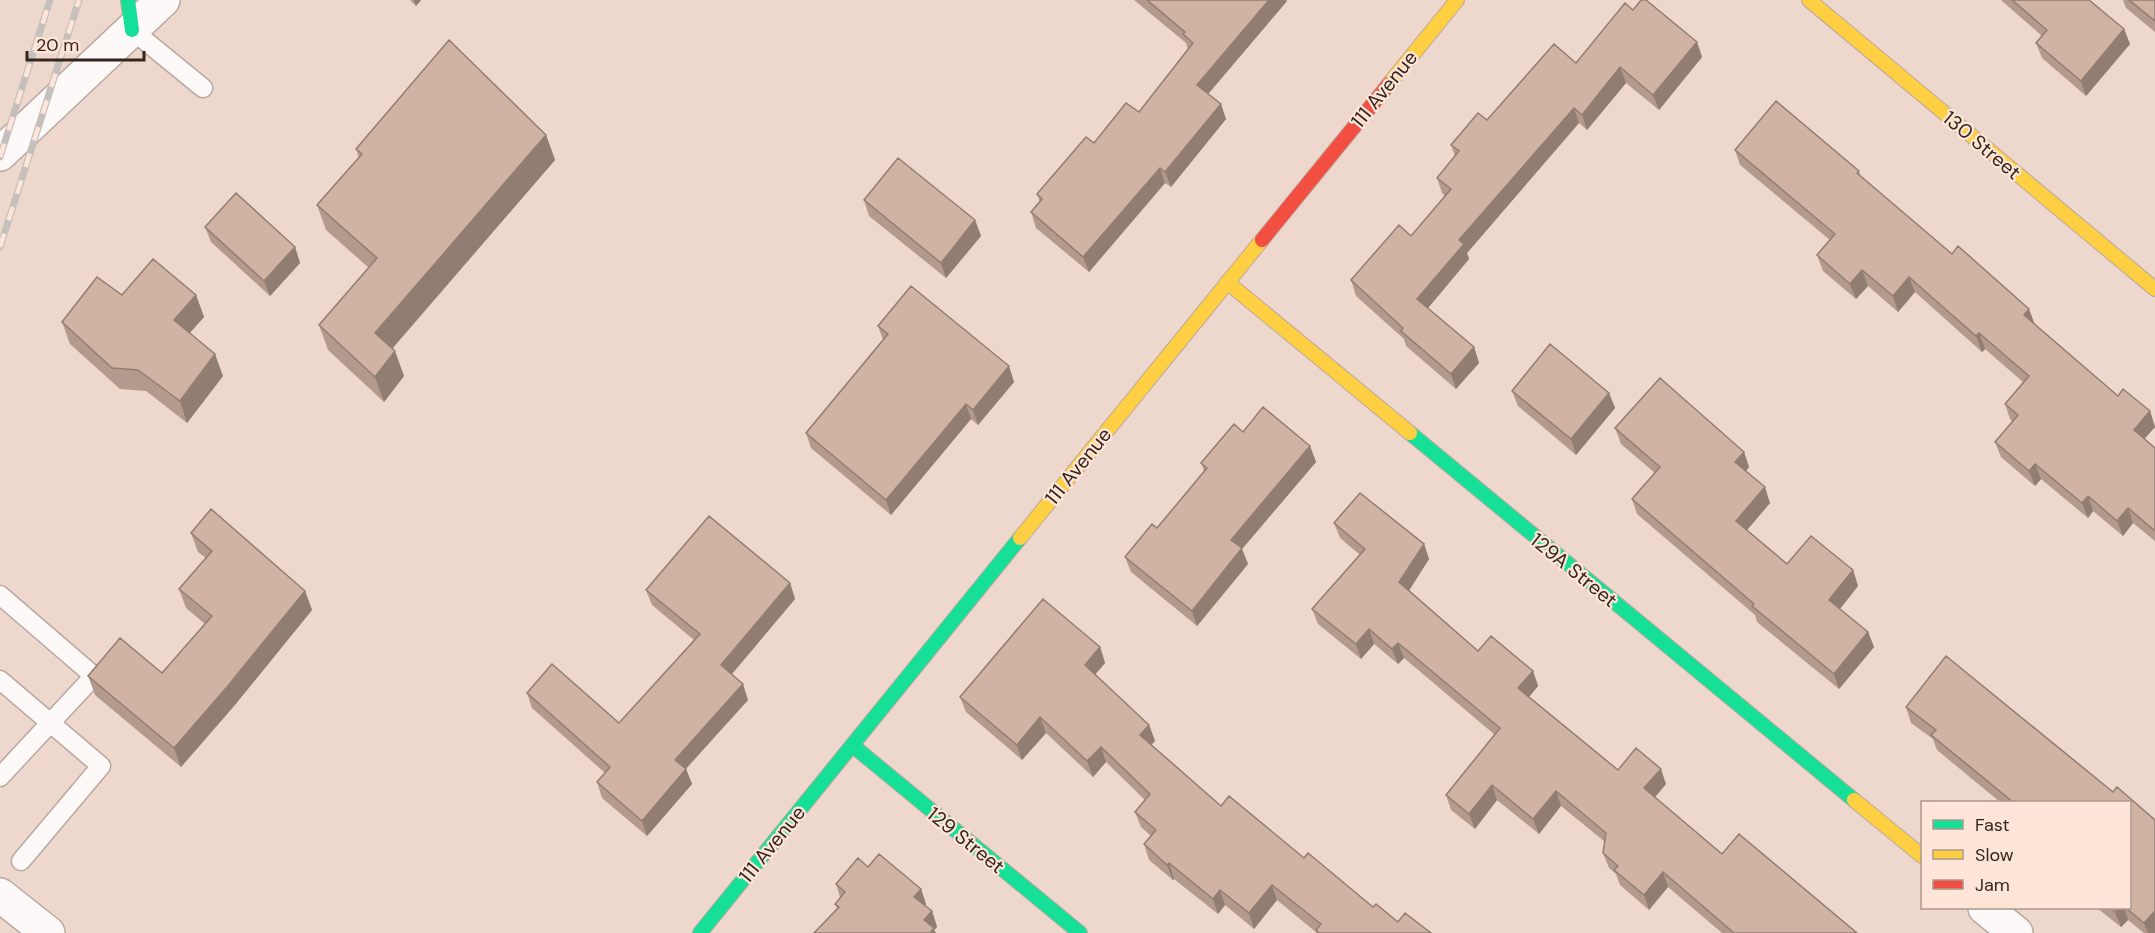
<svg xmlns="http://www.w3.org/2000/svg" width="2155" height="933" font-family="'DM Sans',sans-serif">
<style>
.lines{fill:none;stroke-linecap:round;stroke-linejoin:round}
.lane-casing{stroke:#b9a89f;stroke-width:21}
.street-casing{stroke:#b9a89f;stroke-width:36}
.fast-casing{stroke:#b9a89f;stroke-width:16}
.slow-casing{stroke:#b9a89f;stroke-width:16}
.jam-casing{stroke:#b9a89f;stroke-width:16}
.lane{stroke:#fcf9f8;stroke-width:18}
.street{stroke:#fcf9f8;stroke-width:33}
.fast{stroke:#16e098;stroke-width:14}
.slow{stroke:#ffcf43;stroke-width:14}
.jam{stroke:#f24e42;stroke-width:14}
.rail-casing{stroke:#c6c0bd;stroke-width:7}
.rail{stroke:#fee5d8;stroke-width:4.5;stroke-dasharray:14;stroke-linecap:butt}
.wall{fill:#b39a8c}
.shaded-wall{fill:#927d72}
.building{fill:#d0b3a3;stroke:#927d72;stroke-width:1.5}
.labels{text-anchor:middle;dominant-baseline:central;stroke-width:4.5;stroke-linejoin:round;paint-order:stroke}
.street-label{font-size:20px;fill:#34251d;stroke:#fee5d8}
</style>
<rect width="100%" height="100%" fill="#eed8cd"/>
<g class="lines">
<defs>
<path id="lane" d="M 132,30 L 203,88
M 0,595 L 94,676 L 0,777
M 0,680 L 101,766 L 21,861"/>
<path id="street" d="M 0,154 L 163,0
M 0,895 L 48,933
M 1985,908 L 2016,933"/>
<path id="fast" d="M 128,0 L 132,30
M 1410,433 L 1854,800
M 852,745 L 1080,933
M 700,933 L 1020,538"/>
<path id="slow" d="M 1809,0 L 2155,289
M 1389,84 L 1457,0
M 1227,282 L 1410,433
M 1020,538 L 1262,240
M 1854,800 L 1922,856"/>
<path id="jam" d="M 1262,240 L 1389,84"/>
</defs>
<use href="#lane" class="lane-casing"/>
<use href="#street" class="street-casing"/>
<use href="#fast" class="fast-casing"/>
<use href="#slow" class="slow-casing"/>
<use href="#jam" class="jam-casing"/>
<use href="#lane" class="lane"/>
<use href="#street" class="street"/>
<use href="#fast" class="fast"/>
<use href="#slow" class="slow"/>
<use href="#jam" class="jam"/>
<defs>
<path id="rail" d="M 0,157 L 50,0
M 0,247 L 79,0"/>
</defs>
<use href="#rail" class="rail-casing"/>
<use href="#rail" class="rail"/>
</g>
<path class="wall" d="M 410,0 L 421,0 L 416,6 Z
M 1134,0 L 1286,0 L 1287,1 L 1208,94 L 1226,119 L 1171,187 L 1165,183 L 1089,272 L 1036,228 L 1031,212 L 1040,202 L 1037,194 L 1139,112 L 1188,50 L 1186,43 Z
M 2001,0 L 2089,0 L 2124,29 L 2130,44 L 2086,96 L 2042,58 L 2036,43 L 2042,36 Z
M 2123,0 L 2155,0 L 2155,32 L 2126,8 Z
M 1633,10 L 1697,42 L 1702,57 L 1659,110 L 1626,83 L 1587,130 L 1579,123 L 1467,253 L 1469,259 L 1428,308 L 1474,347 L 1479,363 L 1456,389 L 1406,346 L 1404,339 L 1356,296 L 1351,280 L 1411,236 L 1445,196 L 1442,193 L 1437,178 L 1455,156 L 1451,145 L 1487,120 L 1576,63 Z
M 546,135 L 555,160 L 392,349 L 404,376 L 384,402 L 328,350 L 319,325 L 369,268 L 326,230 L 317,205 L 359,158 L 356,149 Z
M 1735,150 L 1859,171 L 1861,177 L 1952,254 L 2029,309 L 2034,324 L 2118,396 L 2150,411 L 2155,427 L 2144,439 L 2155,448 L 2155,541 L 2133,523 L 2123,536 L 2093,511 L 2088,518 L 2041,479 L 2035,486 L 2001,457 L 1995,442 L 2013,422 L 2010,419 L 2005,404 L 2023,382 L 1985,349 L 1982,352 L 1915,292 L 1898,312 L 1868,286 L 1856,299 L 1823,271 L 1817,255 L 1830,240 L 1740,165 Z
M 864,200 L 975,220 L 981,236 L 946,278 L 869,216 Z
M 205,227 L 295,247 L 300,263 L 270,296 L 211,242 Z
M 122,295 L 196,295 L 204,317 L 190,333 L 223,376 L 187,423 L 146,391 L 120,389 L 70,344 L 62,322 Z
M 878,326 L 1014,382 L 978,425 L 971,419 L 891,515 L 811,448 L 806,433 L 883,340 Z
M 1512,391 L 1609,393 L 1615,408 L 1576,455 L 1518,406 Z
M 1615,428 L 1744,452 L 1749,467 L 1746,471 L 1770,503 L 1747,530 L 1787,564 L 1853,570 L 1858,586 L 1840,609 L 1868,632 L 1874,647 L 1839,689 L 1757,622 L 1755,615 L 1637,514 L 1632,499 L 1655,473 L 1621,444 Z
M 1243,432 L 1310,446 L 1316,462 L 1242,549 L 1248,564 L 1197,626 L 1131,572 L 1125,557 L 1157,528 L 1204,471 L 1201,463 Z
M 1334,523 L 1424,544 L 1429,559 L 1409,590 L 1478,651 L 1533,671 L 1538,686 L 1529,697 L 1618,770 L 1666,784 L 1655,797 L 1722,854 L 1857,933 L 1722,933 L 1668,887 L 1649,910 L 1620,885 L 1616,874 L 1609,868 L 1603,853 L 1605,842 L 1561,806 L 1539,834 L 1497,800 L 1475,829 L 1451,810 L 1446,795 L 1495,735 L 1404,658 L 1398,664 L 1374,644 L 1361,659 L 1318,624 L 1312,609 L 1360,555 L 1340,538 Z
M 191,533 L 305,591 L 312,610 L 234,706 L 181,767 L 95,695 L 88,676 L 162,673 L 205,624 L 186,608 L 179,589 L 206,558 L 198,552 Z
M 790,583 L 795,599 L 731,674 L 748,700 L 686,769 L 692,784 L 647,836 L 602,798 L 597,782 L 605,773 L 532,708 L 527,693 L 619,723 L 694,640 L 652,605 L 646,590 Z
M 1100,647 L 1105,663 L 1095,675 L 1149,725 L 1155,741 L 1151,745 L 1221,806 L 1304,858 L 1373,907 L 1398,922 L 1431,933 L 1317,933 L 1277,900 L 1254,929 L 1225,905 L 1218,914 L 1174,879 L 1173,880 L 1149,860 L 1144,844 L 1151,836 L 1141,827 L 1135,812 L 1145,800 L 1106,762 L 1093,777 L 1046,733 L 1022,760 L 966,712 L 960,697 Z
M 1946,656 L 2113,792 L 2117,787 L 2155,820 L 2155,933 L 2144,933 L 2128,920 L 2121,927 L 2097,908 L 2130,908 L 2130,802 L 2000,802 L 1937,750 L 1933,739 L 1911,723 L 1906,707 Z
M 868,867 L 921,889 L 926,904 L 925,906 L 932,911 L 937,927 L 934,930 L 936,933 L 814,933 L 837,908 L 835,904 L 840,897 L 836,884 Z"/>
<path class="shaded-wall" d="M 414,0 L 421,0 L 416,6 Z
M 1269,0 L 1286,0 L 1287,1 L 1203,100 L 1197,85 Z
M 2124,29 L 2130,44 L 2086,96 L 2081,81 Z
M 1697,42 L 1702,57 L 1659,110 L 1653,95 Z
M 1620,67 L 1626,83 L 1587,130 L 1582,115 Z
M 1221,104 L 1226,119 L 1171,187 L 1165,172 Z
M 1574,108 L 1579,123 L 1467,253 L 1469,259 L 1423,314 L 1417,299 L 1459,240 Z
M 546,135 L 555,160 L 384,358 L 375,333 Z
M 1160,168 L 1165,183 L 1089,272 L 1083,257 Z
M 975,220 L 981,236 L 946,278 L 941,263 Z
M 295,247 L 300,263 L 270,296 L 264,281 Z
M 1862,270 L 1868,286 L 1856,299 L 1850,284 Z
M 1909,277 L 1915,292 L 1898,312 L 1893,296 Z
M 196,295 L 204,317 L 182,341 L 174,320 Z
M 2029,309 L 2035,325 L 2024,315 Z
M 1979,333 L 1985,349 L 1982,352 L 1976,336 Z
M 1474,347 L 1479,363 L 1456,389 L 1451,374 Z
M 395,351 L 404,376 L 384,402 L 375,377 Z
M 215,354 L 223,376 L 187,423 L 180,401 Z
M 1009,366 L 1014,382 L 978,425 L 973,410 Z
M 1609,393 L 1615,408 L 1576,455 L 1571,439 Z
M 966,404 L 971,419 L 891,515 L 886,500 Z
M 2150,411 L 2155,427 L 2139,445 L 2134,430 Z
M 1310,446 L 1316,462 L 1242,549 L 1248,564 L 1197,626 L 1192,611 L 1231,540 Z
M 1744,452 L 1749,467 L 1741,477 L 1735,462 Z
M 2035,464 L 2041,479 L 2035,486 L 2029,471 Z
M 1765,487 L 1770,503 L 1742,536 L 1736,521 Z
M 2088,496 L 2093,511 L 2088,518 L 2082,503 Z
M 2128,508 L 2133,523 L 2123,536 L 2117,521 Z
M 1424,544 L 1429,559 L 1405,597 L 1399,582 Z
M 1853,570 L 1858,586 L 1835,615 L 1829,600 Z
M 790,583 L 795,599 L 727,680 L 721,665 Z
M 305,591 L 312,610 L 234,706 L 181,767 L 174,748 Z
M 1369,629 L 1374,644 L 1361,659 L 1356,644 Z
M 1868,632 L 1874,647 L 1839,689 L 1834,674 Z
M 1398,643 L 1404,658 L 1398,664 L 1392,649 Z
M 1100,647 L 1105,663 L 1090,680 L 1085,665 Z
M 1533,671 L 1538,686 L 1524,703 L 1518,688 Z
M 743,684 L 748,700 L 680,775 L 675,760 Z
M 1040,717 L 1046,733 L 1022,760 L 1017,745 Z
M 1149,725 L 1155,741 L 1146,750 L 1140,735 Z
M 1101,747 L 1106,762 L 1093,777 L 1087,761 Z
M 686,769 L 692,784 L 647,836 L 642,821 Z
M 1661,769 L 1666,784 L 1650,803 L 1644,788 Z
M 1492,785 L 1497,800 L 1475,829 L 1469,814 Z
M 1556,791 L 1561,806 L 1539,834 L 1533,819 Z
M 1169,863 L 1174,879 L 1173,880 L 1167,865 Z
M 1663,872 L 1668,887 L 1649,910 L 1644,895 Z
M 1272,885 L 1277,900 L 1254,929 L 1249,913 Z
M 921,889 L 926,904 L 920,912 L 914,897 Z
M 1220,890 L 1225,905 L 1218,914 L 1213,899 Z
M 2119,908 L 2124,908 L 2128,920 L 2121,927 L 2115,912 Z
M 932,911 L 937,927 L 934,930 L 936,933 L 928,933 L 924,920 Z
M 2155,911 L 2155,933 L 2148,933 L 2144,923 Z"/>
<path class="building" d="M 1147,0 L 1269,0 L 1197,85 L 1221,104 L 1165,172 L 1160,168 L 1083,257 L 1031,212 L 1042,199 L 1037,194 L 1086,137 L 1094,143 L 1126,103 L 1139,112 L 1193,43 L 1183,34 L 1185,32 Z
M 1641,0 L 1646,0 L 1697,42 L 1653,95 L 1620,67 L 1582,115 L 1574,108 L 1459,240 L 1464,244 L 1417,299 L 1474,347 L 1451,374 L 1401,331 L 1403,328 L 1351,280 L 1399,225 L 1411,236 L 1451,189 L 1437,178 L 1459,151 L 1451,145 L 1478,113 L 1487,120 L 1554,44 L 1576,63 L 1625,3 L 1633,10 Z
M 2012,0 L 2089,0 L 2124,29 L 2081,81 L 2036,43 L 2047,30 Z
M 2129,0 L 2155,0 L 2155,21 Z
M 449,40 L 546,135 L 375,333 L 395,351 L 375,377 L 319,325 L 377,258 L 317,205 L 362,154 L 356,149 Z
M 1776,101 L 1859,171 L 1857,173 L 1952,254 L 1958,246 L 2029,309 L 2024,315 L 2118,396 L 2123,389 L 2150,411 L 2134,430 L 2155,448 L 2155,531 L 2128,508 L 2117,521 L 2088,496 L 2082,503 L 2035,464 L 2029,471 L 1995,442 L 2018,415 L 2005,404 L 2029,376 L 1979,333 L 1976,336 L 1909,277 L 1893,296 L 1862,270 L 1850,284 L 1817,255 L 1835,234 L 1735,150 Z
M 898,158 L 975,220 L 941,263 L 864,200 Z
M 236,193 L 295,247 L 264,281 L 205,227 Z
M 153,259 L 196,295 L 174,320 L 215,354 L 180,401 L 138,370 L 112,368 L 62,322 L 97,277 L 122,295 Z
M 911,286 L 1009,366 L 973,410 L 966,404 L 886,500 L 806,433 L 888,334 L 878,326 Z
M 1550,344 L 1609,393 L 1571,439 L 1512,391 Z
M 1660,378 L 1744,452 L 1735,462 L 1765,487 L 1736,521 L 1787,564 L 1811,536 L 1853,570 L 1829,600 L 1868,632 L 1834,674 L 1752,606 L 1754,604 L 1632,499 L 1660,467 L 1615,428 Z
M 1263,407 L 1310,446 L 1231,540 L 1242,548 L 1192,611 L 1125,557 L 1152,524 L 1157,528 L 1207,468 L 1201,463 L 1234,424 L 1243,432 Z
M 1360,493 L 1424,544 L 1399,582 L 1478,651 L 1491,636 L 1533,671 L 1518,688 L 1618,770 L 1636,748 L 1661,769 L 1644,788 L 1722,854 L 1739,834 L 1857,933 L 1734,933 L 1663,872 L 1644,895 L 1614,870 L 1618,866 L 1603,853 L 1606,833 L 1556,791 L 1533,819 L 1492,785 L 1469,814 L 1446,795 L 1500,728 L 1398,643 L 1392,649 L 1369,629 L 1356,644 L 1312,609 L 1365,549 L 1334,523 Z
M 211,509 L 305,591 L 227,687 L 174,748 L 88,676 L 120,638 L 162,673 L 212,616 L 179,589 L 212,551 L 191,533 Z
M 709,516 L 790,583 L 721,665 L 743,684 L 675,760 L 686,769 L 642,821 L 597,782 L 610,767 L 527,693 L 552,664 L 619,723 L 700,634 L 646,590 Z
M 1043,599 L 1100,647 L 1085,665 L 1149,725 L 1140,735 L 1221,806 L 1229,796 L 1304,858 L 1308,853 L 1373,907 L 1376,904 L 1398,922 L 1405,913 L 1431,933 L 1319,933 L 1316,930 L 1321,924 L 1272,885 L 1249,913 L 1220,890 L 1213,899 L 1169,863 L 1167,865 L 1144,844 L 1156,830 L 1135,812 L 1150,794 L 1101,747 L 1087,761 L 1040,717 L 1017,745 L 960,697 Z
M 1946,656 L 2113,792 L 2117,787 L 2155,820 L 2155,911 L 2144,923 L 2126,908 L 2130,908 L 2130,802 L 2013,802 L 1931,735 L 1936,730 L 1906,707 Z
M 879,854 L 921,889 L 914,897 L 932,911 L 924,920 L 934,928 L 930,933 L 814,933 L 839,907 L 835,904 L 845,892 L 836,884 L 858,858 L 868,867 Z
M 2110,908 L 2119,908 L 2115,912 Z"/>
<g class="labels">
<g class="street-label">
<text transform="translate(1384 89) rotate(-51)">111 Avenue</text>
<text transform="translate(1982 145) rotate(40)">130 Street</text>
<text transform="translate(1078 466) rotate(-51)">111 Avenue</text>
<text transform="translate(1574 570) rotate(39)">129A Street</text>
<text transform="translate(966 840) rotate(39)">129 Street</text>
<text transform="translate(772 844) rotate(-51)">111 Avenue</text>
</g>
</g>
<rect x="1921" y="801" width="210" height="108" fill="#fee5d8" stroke="#ad988d" stroke-width="1.5"/>
<rect x="1933" y="820" width="30" height="9" fill="#16e098" stroke="#ad988d" stroke-width="1.5"/>
<text x="1975" y="831" font-size="18" fill="#34251d">Fast</text>
<rect x="1933" y="850" width="30" height="9" fill="#ffcf43" stroke="#ad988d" stroke-width="1.5"/>
<text x="1975" y="861" font-size="18" fill="#34251d">Slow</text>
<rect x="1933" y="880" width="30" height="9" fill="#f24e42" stroke="#ad988d" stroke-width="1.5"/>
<text x="1975" y="891" font-size="18" fill="#34251d">Jam</text>
<path d="M27 51v9h117v-9" fill="none" stroke="#34251d" stroke-width="3"/>
<text x="36" y="51" font-size="18" fill="#34251d" stroke="#fee5d8" stroke-width="4.5" paint-order="stroke">20 m</text>
</svg>
